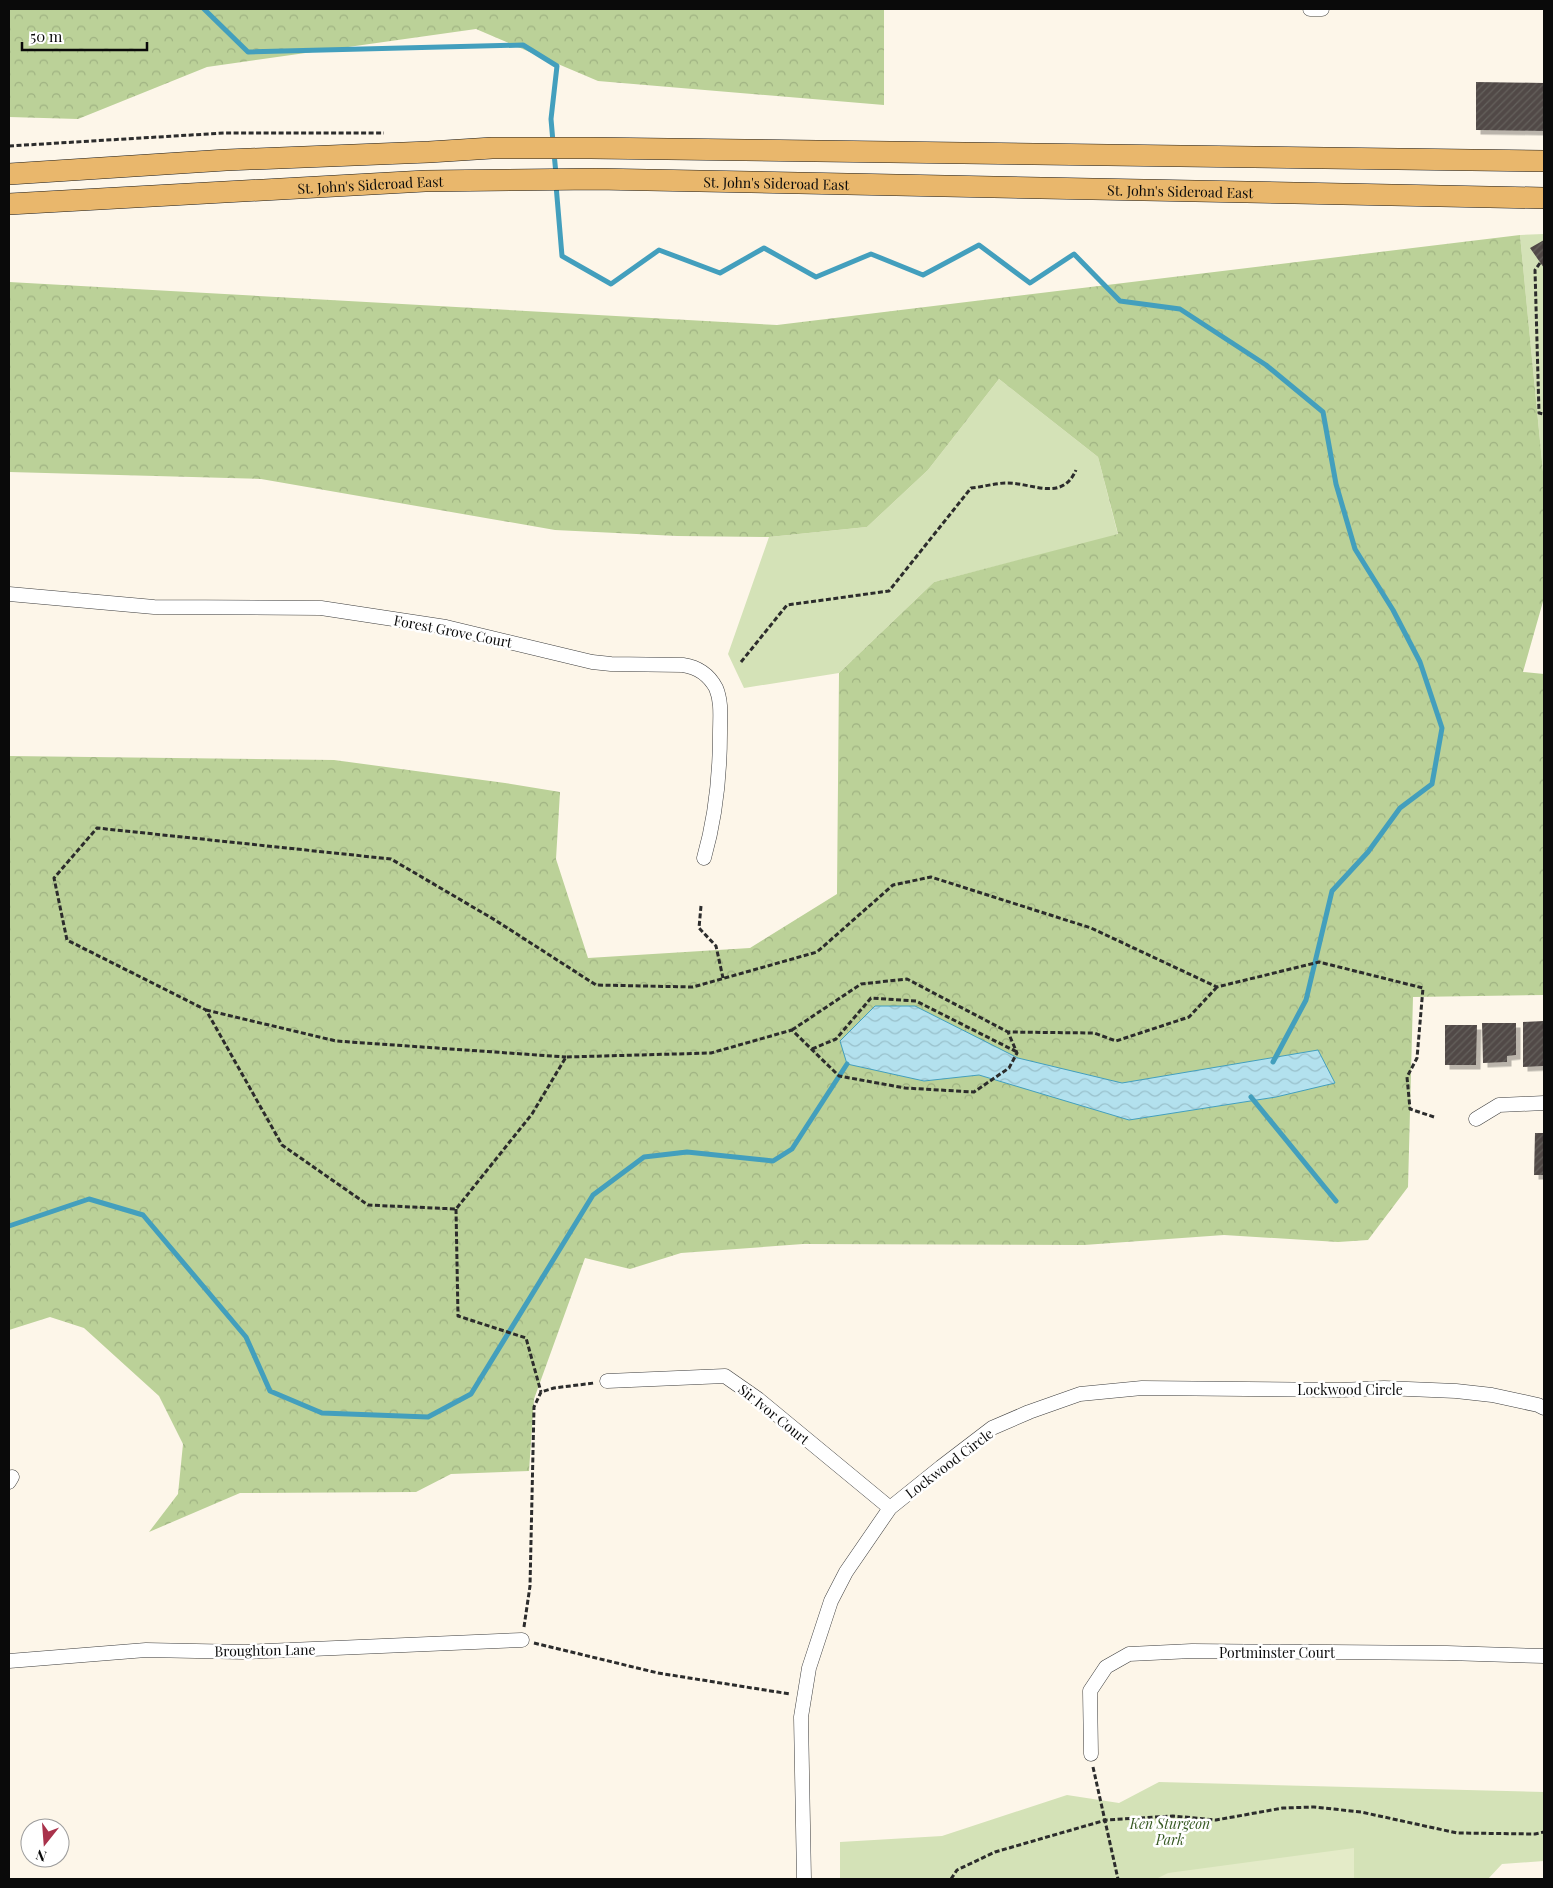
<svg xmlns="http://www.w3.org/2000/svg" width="1553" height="1888" font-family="'Playfair Display',serif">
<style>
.grass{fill:#d4e2b7}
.forest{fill:url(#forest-crowns)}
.pitch{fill:#e4ebc8}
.water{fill:url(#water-waves);stroke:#439fbd}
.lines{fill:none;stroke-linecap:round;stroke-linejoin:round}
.stream{stroke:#439fbd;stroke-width:5}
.building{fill:url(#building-hatch);filter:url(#shadow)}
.street-casing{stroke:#3d3d3d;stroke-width:15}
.primary-casing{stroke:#1b1b1b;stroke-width:22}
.path{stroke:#2c2c2c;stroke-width:3;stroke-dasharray:5 2.5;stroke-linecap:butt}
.street{stroke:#fff;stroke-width:14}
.primary{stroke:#e9b76c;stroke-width:21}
.labels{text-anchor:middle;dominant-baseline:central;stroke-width:5;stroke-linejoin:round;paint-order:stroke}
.street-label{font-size:14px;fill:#0a0a0a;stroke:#fff}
.park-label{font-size:14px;font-style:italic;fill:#365922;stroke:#fff}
</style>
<defs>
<pattern id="forest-crowns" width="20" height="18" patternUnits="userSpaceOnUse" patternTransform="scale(1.25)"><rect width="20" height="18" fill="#bbd198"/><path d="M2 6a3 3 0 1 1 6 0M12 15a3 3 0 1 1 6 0" fill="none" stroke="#9fb282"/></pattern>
<pattern id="water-waves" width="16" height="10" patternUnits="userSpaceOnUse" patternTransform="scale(1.25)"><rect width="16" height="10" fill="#b3e1ee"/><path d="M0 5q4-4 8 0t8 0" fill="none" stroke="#99c0cb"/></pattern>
<pattern id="building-hatch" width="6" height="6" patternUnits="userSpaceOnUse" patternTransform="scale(1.25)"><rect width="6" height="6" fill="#514a47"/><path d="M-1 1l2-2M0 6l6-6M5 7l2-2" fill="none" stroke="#65605d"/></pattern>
<filter id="shadow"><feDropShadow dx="4.5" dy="4.5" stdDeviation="0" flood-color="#0004"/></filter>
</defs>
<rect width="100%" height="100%" fill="#fdf6e9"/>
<path class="grass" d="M 1544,234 L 1544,482 L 1520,235 Z
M 999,379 L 1098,457 L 1118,535 L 934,582 L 839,673 L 744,688 L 728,654 L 769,537 L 867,527 L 928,470 Z
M 1159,1782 L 1544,1792 L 1544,1861 L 1502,1864 L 1488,1879 L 840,1879 L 840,1842 L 942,1836 L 1067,1795 L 1119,1803 Z"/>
<path class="forest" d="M 9,9 L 884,9 L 884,105 L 598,81 L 476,29 L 207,67 L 78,119 L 9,117 Z
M 1520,235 L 1544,482 L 1544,598 L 1523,672 L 1544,674 L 1544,995 L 1413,997 L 1408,1187 L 1368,1240 L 1338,1242 L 1224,1235 L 1084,1245 L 803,1244 L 681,1253 L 630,1269 L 585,1258 L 534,1399 L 529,1471 L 451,1474 L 416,1492 L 240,1493 L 149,1532 L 178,1494 L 183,1444 L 159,1396 L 84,1328 L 50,1317 L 9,1330 L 9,756 L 334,760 L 505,783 L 560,792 L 556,859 L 588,958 L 750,948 L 837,894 L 839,673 L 934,582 L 1118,534 L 1098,457 L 999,379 L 928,470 L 867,527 L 769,537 L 677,536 L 555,530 L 261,479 L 9,472 L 9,282 L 777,325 Z"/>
<path class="pitch" d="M 1354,1848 L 1354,1879 L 1156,1879 L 1168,1873 Z"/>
<path class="water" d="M 875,1006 L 915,1006 L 1018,1058 L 1122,1083 L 1318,1050 L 1335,1083 L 1276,1097 L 1129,1120 L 979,1075 L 924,1081 L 847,1064 L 840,1041 Z"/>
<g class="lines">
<path class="stream" d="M 204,9 L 248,52 L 523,45 L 557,66 L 551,119 L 553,142
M 554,153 L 556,174
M 556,185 L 562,256 L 611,284 L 659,250 L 720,273 L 764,248 L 816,277 L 871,254 L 923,275 L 979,245 L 1030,283 L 1074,254 L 1120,301 L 1180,309 L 1266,365 L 1323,412 L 1336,484 L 1355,549 L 1393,610 L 1420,662 L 1442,728 L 1432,784 L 1400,808 L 1368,852 L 1332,891 L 1306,1000 L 1273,1062
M 1251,1097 L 1336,1201
M 9,1226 L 89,1199 L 143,1215 L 246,1337 L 270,1391 L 322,1413 L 428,1417 L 471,1394 L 593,1195 L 644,1157 L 687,1152 L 773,1161 L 792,1149 L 847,1064"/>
</g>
<path class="building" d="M 1476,82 L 1544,83 L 1544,131 L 1476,130 Z
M 1544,240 L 1544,268 L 1530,248 Z
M 1544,1021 L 1544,1066 L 1523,1067 L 1523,1022 Z
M 1482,1023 L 1516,1023 L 1516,1055 L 1507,1056 L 1507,1062 L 1483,1063 Z
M 1445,1025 L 1477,1025 L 1476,1065 L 1445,1065 Z
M 1535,1133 L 1544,1133 L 1544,1175 L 1534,1175 Z"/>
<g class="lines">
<defs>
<path id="street" d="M 1310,9 L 1322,9
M 9,594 L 154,607 L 321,608 L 446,627 L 592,662 L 611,664 L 683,665 C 697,667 709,675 716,688 C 722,702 720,718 720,733 C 720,777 716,816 704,858
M 1476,1119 L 1499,1105 L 1544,1103
M 607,1381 L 725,1376 L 758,1399 L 890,1508
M 9,1482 L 12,1477
M 9,1661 L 146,1650 L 245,1652 L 522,1640
M 1091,1754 L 1090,1691 L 1106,1667 L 1129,1654 L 1192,1651 L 1447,1653 L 1544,1656
M 804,1879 L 801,1717 L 809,1668 L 831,1601 L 846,1572 L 890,1508 L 941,1467 L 992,1428 L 1029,1412 L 1080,1394 L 1142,1388 L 1341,1390 L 1384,1388 L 1456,1391 L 1492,1395 L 1538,1405 L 1544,1408"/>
<g id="primary">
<path d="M 9,174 L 226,160 L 429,152 L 492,148 L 591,148 L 1544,161"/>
<path id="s1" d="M 9,204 L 425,181 L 596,179 L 1544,198"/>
</g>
</defs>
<use href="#street" class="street-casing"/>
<use href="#primary" class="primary-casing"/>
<path class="path" d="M 9,146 L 224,133 L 384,133
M 1540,263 L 1535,270 L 1539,413 L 1544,414
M 741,662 L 787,605 L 889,591 L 971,488 C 983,487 995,483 1007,483 C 1033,483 1062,502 1076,470
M 701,906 L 699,928 L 716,946 L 723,978
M 1217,987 L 1189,1017 L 1116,1041 L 1094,1033 L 1008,1032 L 1017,1053 L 1009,1068 L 974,1092 L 905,1088 L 839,1076 L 792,1030 L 711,1053 L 566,1057 L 532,1114 L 456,1209 L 368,1205 L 282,1145 L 206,1010 L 67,940 L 54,878 L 97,828 L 391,859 L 495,920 L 596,985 L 693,987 L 817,952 L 893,885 L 931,877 L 1091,928 L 1217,987 L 1319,962 L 1423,988 L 1417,1058 L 1407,1077 L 1410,1109 L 1434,1117
M 206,1010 L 336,1041 L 566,1057
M 792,1030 L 861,984 L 907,979 L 1008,1032
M 812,1049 L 836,1039 L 871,998 L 916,1001 L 1017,1052
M 456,1209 L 458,1316 L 526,1338 L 541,1392
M 524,1627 L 530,1586 L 534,1407 L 541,1392 L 554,1388 L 594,1383
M 534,1643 L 658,1673 L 790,1694
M 1093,1767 L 1118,1879
M 951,1879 L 957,1870 L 995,1852 L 1106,1820 L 1173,1816 L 1216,1820 L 1283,1808 L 1314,1807 L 1361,1812 L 1457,1833 L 1535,1834 L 1544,1832"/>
<use href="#street" class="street"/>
<use href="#primary" class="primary"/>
</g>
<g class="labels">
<g class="street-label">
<text stroke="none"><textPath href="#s1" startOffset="768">St. John's Sideroad East</textPath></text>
<text stroke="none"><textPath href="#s1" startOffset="362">St. John's Sideroad East</textPath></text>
<text stroke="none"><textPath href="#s1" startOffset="1172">St. John's Sideroad East</textPath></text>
<text transform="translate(453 631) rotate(11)">Forest Grove Court</text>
<text x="1350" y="1389">Lockwood Circle</text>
<text transform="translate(774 1414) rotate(39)">Sir Ivor Court</text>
<text transform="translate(949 1463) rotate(-37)">Lockwood Circle</text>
<text transform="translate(265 1650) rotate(-1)">Broughton Lane</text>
<text x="1277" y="1652">Portminster Court</text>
</g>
<g class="park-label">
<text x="1170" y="1823">Ken Sturgeon<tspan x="1170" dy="16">Park</tspan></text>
</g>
</g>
<rect width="1553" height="1888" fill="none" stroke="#0a0a0a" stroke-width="20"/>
<g transform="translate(45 1843) rotate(197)"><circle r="24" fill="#ffffff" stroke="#9d9d9d"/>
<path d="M0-4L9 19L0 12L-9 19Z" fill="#a9324b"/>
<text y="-8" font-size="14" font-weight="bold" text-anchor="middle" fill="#0a0a0a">N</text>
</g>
<path d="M22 42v8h125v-8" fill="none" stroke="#0a0a0a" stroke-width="2.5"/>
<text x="30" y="42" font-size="15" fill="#0a0a0a" stroke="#ffffff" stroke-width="4" paint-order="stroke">50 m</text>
</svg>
